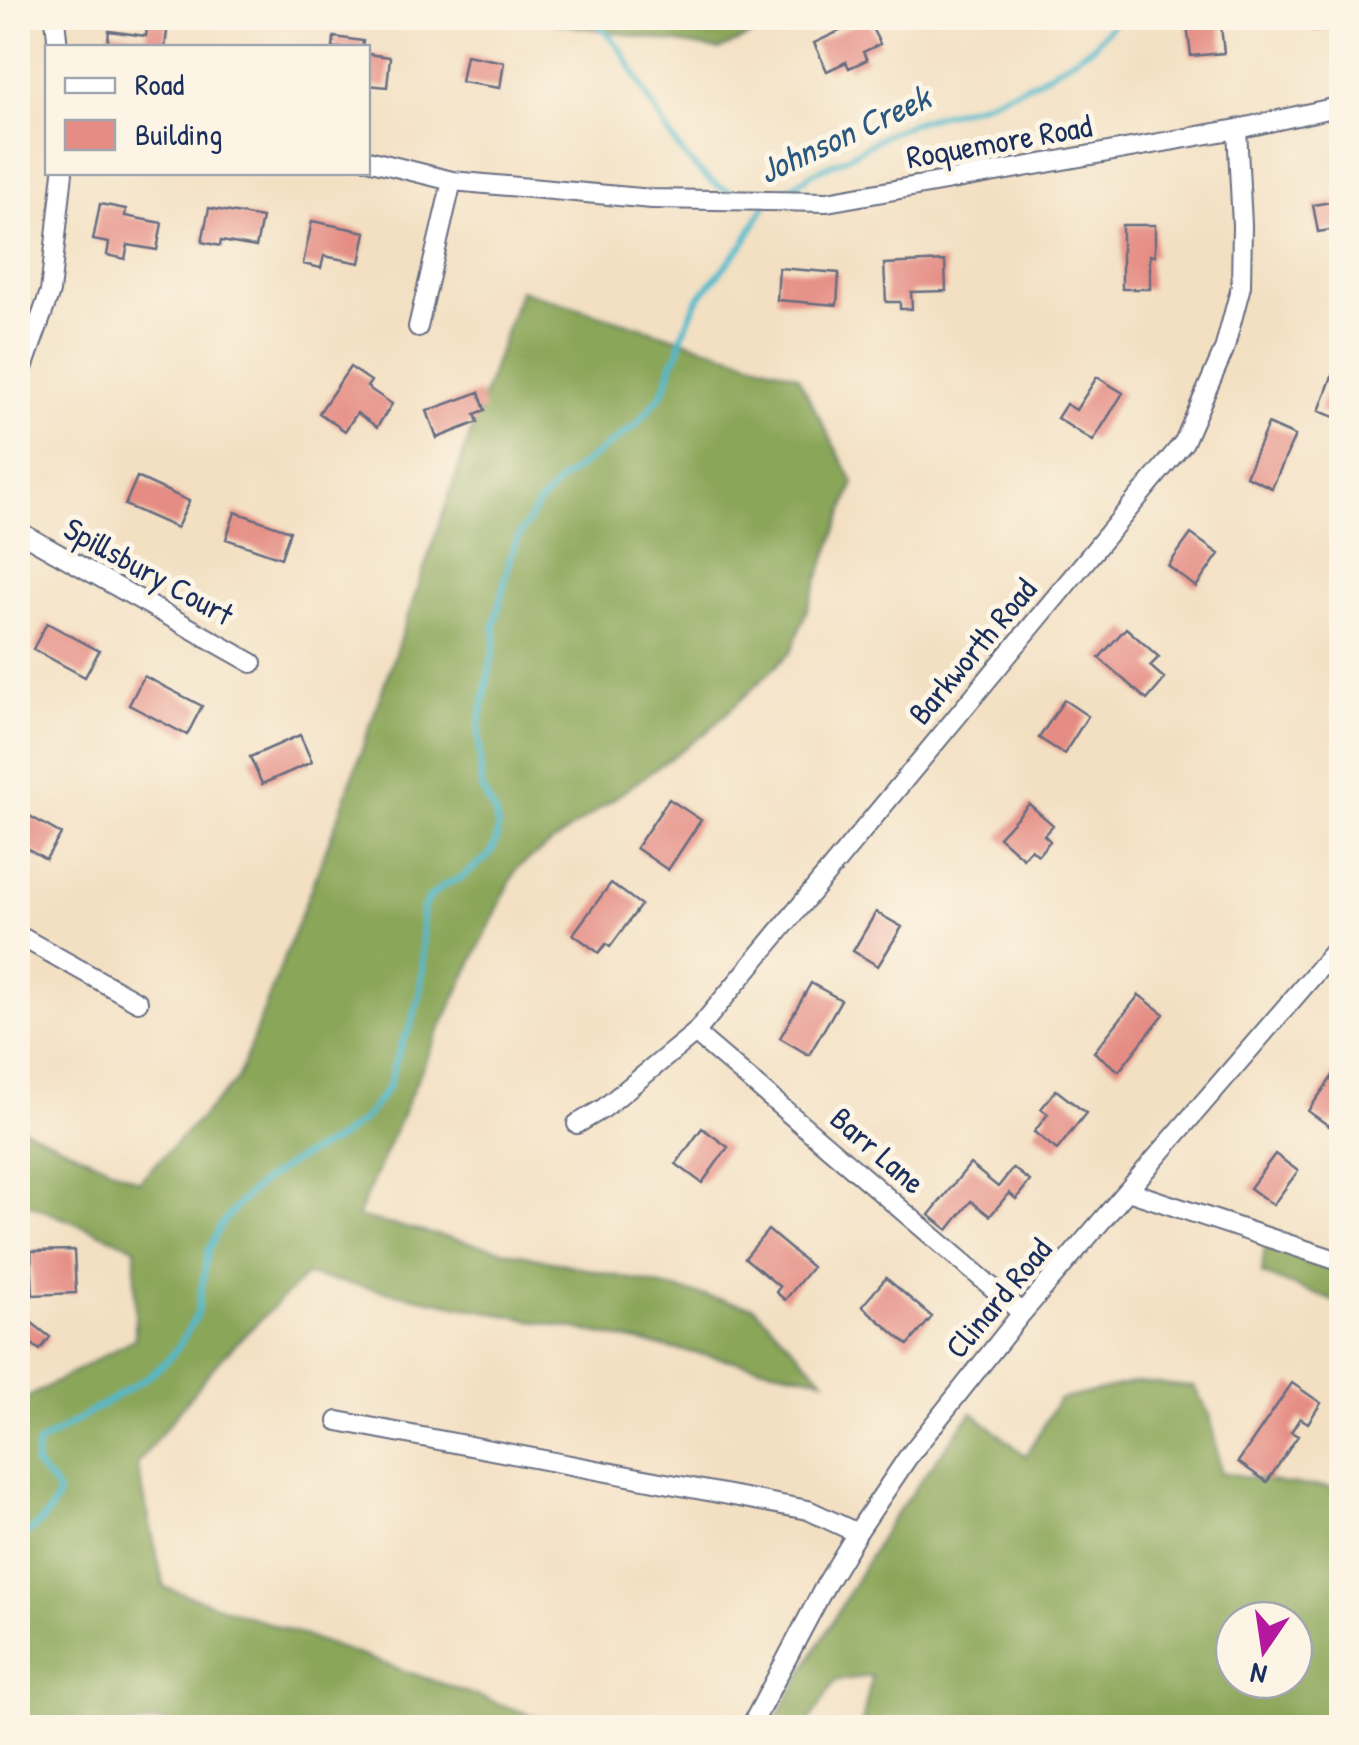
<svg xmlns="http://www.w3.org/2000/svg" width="1359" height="1745" font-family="'Patrick Hand',sans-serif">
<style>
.forest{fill:#8aa659;stroke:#526a5c;stroke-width:2.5;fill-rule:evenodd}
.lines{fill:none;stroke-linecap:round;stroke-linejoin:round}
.stream{stroke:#4fb9cc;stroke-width:6}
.building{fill:#e58d84}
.minor-casing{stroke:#676d81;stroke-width:22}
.minor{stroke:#fff;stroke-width:18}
.labels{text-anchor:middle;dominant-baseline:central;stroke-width:10;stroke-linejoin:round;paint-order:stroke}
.street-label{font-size:32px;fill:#1b2f5e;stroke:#fcf5e5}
.water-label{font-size:35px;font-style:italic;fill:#2b587f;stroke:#fcf5e5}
</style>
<rect width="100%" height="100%" fill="#fcf5e5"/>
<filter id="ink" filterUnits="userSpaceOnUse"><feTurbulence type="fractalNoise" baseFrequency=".01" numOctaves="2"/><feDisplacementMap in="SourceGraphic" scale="20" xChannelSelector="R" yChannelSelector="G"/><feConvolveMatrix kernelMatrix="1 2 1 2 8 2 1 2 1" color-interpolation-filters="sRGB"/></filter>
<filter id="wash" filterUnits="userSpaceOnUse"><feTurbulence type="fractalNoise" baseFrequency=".0048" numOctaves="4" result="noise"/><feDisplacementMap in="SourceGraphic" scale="40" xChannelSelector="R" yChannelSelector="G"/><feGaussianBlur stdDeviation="2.25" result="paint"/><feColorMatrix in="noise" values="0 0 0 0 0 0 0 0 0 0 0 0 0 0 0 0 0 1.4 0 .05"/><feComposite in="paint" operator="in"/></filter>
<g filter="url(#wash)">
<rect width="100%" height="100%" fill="#f3e0c3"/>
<path class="forest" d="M 528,18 L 787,18 L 720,50 Z
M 520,290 L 797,375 L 854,483 L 791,652 L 708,731 L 517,868 L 427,1057 L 357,1217 L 754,1307 L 824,1379 L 306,1275 L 219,1360 L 137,1464 L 164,1587 L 566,1727 L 174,1728 L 161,1721 L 115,1728 L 18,1728 L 18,1403 L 135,1338 L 135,1247 L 18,1200 L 18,1126 L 139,1181 L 237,1080 L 340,813 Z
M 1265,1241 L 1341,1270 L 1341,1304 L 1262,1274 Z
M 1136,1382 L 1194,1387 L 1210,1415 L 1221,1472 L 1286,1484 L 1341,1488 L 1341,1727 L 861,1727 L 872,1676 L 835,1681 L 806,1727 L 771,1728 L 887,1526 L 972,1412 L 1026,1456 L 1058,1400 ZM 1234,1620 L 1294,1620 L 1294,1680 L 1234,1680 Z"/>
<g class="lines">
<path class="stream" d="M 593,18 C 605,32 619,45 628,61 C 655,108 680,173 735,194
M 780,195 L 813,173 L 848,157 L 887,134 L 921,120 L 978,105 L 1035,82 L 1092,47 L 1118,18
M 18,1540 C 36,1528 51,1516 58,1494 L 53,1484 L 35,1465 L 38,1444 L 148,1377 L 168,1360 L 178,1347 L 197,1315 L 208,1251 L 221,1225 L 242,1200 L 262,1182 L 292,1162 L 336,1140 L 351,1129 L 365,1118 L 389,1086 L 394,1065 L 404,1038 L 409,1032 L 419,997 L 423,969 L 422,910 L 430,897 L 444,885 L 461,878 L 490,855 L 496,842 L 498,827 L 495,814 L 481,787 L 479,727 L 496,636 L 494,628 L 510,558 L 518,538 L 538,505 L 560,481 L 636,425 L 662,394 L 668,380 L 673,360 L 678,354 L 683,332 L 698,299 L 744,243 L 765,205"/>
</g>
<g id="blocks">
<path class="building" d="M 867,18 L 880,44 L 863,52 L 867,60 L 849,68 L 846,62 L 827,71 L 814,43 Z
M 1186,18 L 1220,18 L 1224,53 L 1191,56 Z
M 1311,18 L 1342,18 L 1342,27 L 1313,31 Z
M 148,20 L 168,23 L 165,48 L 107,48 L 109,31 L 146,36 Z
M 334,37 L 363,41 L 362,48 L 333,48 Z
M 368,54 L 390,57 L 387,87 L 368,85 Z
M 466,55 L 504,62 L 500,88 L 461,82 Z
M 1342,200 L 1342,228 L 1318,232 L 1313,205 Z
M 100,204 L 126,209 L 125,216 L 162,223 L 157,250 L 128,245 L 125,259 L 107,255 L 109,243 L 93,240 Z
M 209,208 L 262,218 L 256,247 L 221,241 L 220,246 L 202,242 Z
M 312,221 L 366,232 L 360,263 L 324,256 L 321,268 L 303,264 Z
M 1122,225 L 1155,225 L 1155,256 L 1150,255 L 1150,289 L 1122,289 Z
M 945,261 L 946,291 L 911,292 L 912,309 L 900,309 L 900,302 L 886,302 L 884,264 Z
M 779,268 L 839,273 L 837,305 L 777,300 Z
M 1341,352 L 1342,352 L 1342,420 L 1319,411 Z
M 350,367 L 371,381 L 367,387 L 392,404 L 377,427 L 357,413 L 345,431 L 319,413 Z
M 1097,377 L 1123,393 L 1093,441 L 1057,418 L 1066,404 L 1076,410 Z
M 479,392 L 485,410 L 475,414 L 478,422 L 437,438 L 427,411 Z
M 1268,424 L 1295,436 L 1272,488 L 1246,476 Z
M 137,477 L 189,501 L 177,528 L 125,505 Z
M 235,512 L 290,531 L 281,558 L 226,539 Z
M 1191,534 L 1219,554 L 1196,587 L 1168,566 Z
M 47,623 L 99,651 L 85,677 L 33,649 Z
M 1126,628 L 1159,657 L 1150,666 L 1165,679 L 1147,700 L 1099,658 Z
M 144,676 L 202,706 L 187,735 L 129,705 Z
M 1064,700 L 1088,716 L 1064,754 L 1039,738 Z
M 300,735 L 312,762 L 262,784 L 250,757 Z
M 669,799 L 701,820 L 668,870 L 636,848 Z
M 1029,804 L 1053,825 L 1044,835 L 1050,841 L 1038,855 L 1031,849 L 1023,858 L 999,837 Z
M 21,811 L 61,834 L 46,859 L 18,843 L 18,818 Z
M 611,883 L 641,905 L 610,947 L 606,944 L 599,953 L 573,934 Z
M 876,912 L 902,927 L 878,966 L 853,951 Z
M 811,983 L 841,1000 L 809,1055 L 780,1038 Z
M 1139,995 L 1164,1014 L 1119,1071 L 1094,1052 Z
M 1342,1063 L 1342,1125 L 1334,1119 L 1329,1126 L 1308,1111 Z
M 1056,1090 L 1086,1113 L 1057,1150 L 1034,1132 L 1048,1114 L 1041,1109 Z
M 702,1128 L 728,1147 L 702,1183 L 676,1164 Z
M 1275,1154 L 1298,1171 L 1273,1205 L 1250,1188 Z
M 970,1164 L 998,1187 L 1013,1168 L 1030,1181 L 1016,1199 L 1009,1193 L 990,1216 L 971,1201 L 948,1230 L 929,1215 Z
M 768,1230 L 812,1267 L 785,1300 L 776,1292 L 780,1287 L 745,1258 Z
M 74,1250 L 76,1293 L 33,1295 L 31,1251 Z
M 886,1278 L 932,1317 L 908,1345 L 862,1306 Z
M 18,1312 L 50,1337 L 40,1350 L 29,1342 L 18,1357 Z
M 1292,1383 L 1321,1403 L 1308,1423 L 1300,1418 L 1291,1432 L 1298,1436 L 1267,1482 L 1238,1462 Z"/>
</g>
</g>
<g filter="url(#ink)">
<use href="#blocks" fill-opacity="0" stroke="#676d81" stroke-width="2.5"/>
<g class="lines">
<defs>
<path id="minor" d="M 55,18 L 58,48
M 368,160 L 452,181 L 652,199 L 827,202 L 1237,129 L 1342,106
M 418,327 L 452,181
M 18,382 L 50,292 L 63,172
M 18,531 L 252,663
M 18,935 L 138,1002
M 695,1033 L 1022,1313
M 577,1124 L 604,1108 L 695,1033 L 1184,442 L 1224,350 L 1241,286 L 1242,225 L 1237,129
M 1128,1191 L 1342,1262
M 338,1421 L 808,1510 L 857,1533
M 750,1728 L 825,1586 L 857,1533 L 908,1457 L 1022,1313 L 1342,942"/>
</defs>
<use href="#minor" class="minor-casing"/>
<use href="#minor" class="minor"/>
</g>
</g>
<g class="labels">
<g class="street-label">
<text transform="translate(999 141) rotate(-10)">Roquemore Road</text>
<text transform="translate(149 571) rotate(29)">Spillsbury Court</text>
<text transform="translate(972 651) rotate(-50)">Barkworth Road</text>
<text transform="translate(878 1150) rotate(41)">Barr Lane</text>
<text transform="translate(998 1298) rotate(-50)">Clinard Road</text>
</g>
<g class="water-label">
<text transform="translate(844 134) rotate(-25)">Johnson Creek</text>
</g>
</g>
<rect width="1359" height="1745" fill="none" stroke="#fcf5e5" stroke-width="60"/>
<rect x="45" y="45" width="325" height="130" fill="#fcf5e5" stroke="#a2a6af" stroke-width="2.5"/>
<rect x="65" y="78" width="50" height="15" fill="#ffffff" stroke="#a2a6af" stroke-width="2.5"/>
<text x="135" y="95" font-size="30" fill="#1b2f5e">Road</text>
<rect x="65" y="120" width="50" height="30" fill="#e58d84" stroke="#a2a6af" stroke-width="2.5"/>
<text x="135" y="145" font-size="30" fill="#1b2f5e">Building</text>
<g transform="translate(1264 1650) rotate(193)"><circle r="48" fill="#fcf5e5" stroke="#a2a6af" stroke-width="2.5"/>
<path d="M0-8L18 38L0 25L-18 38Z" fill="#b5179e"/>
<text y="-15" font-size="28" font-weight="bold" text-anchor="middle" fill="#1b2f5e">N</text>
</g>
</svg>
